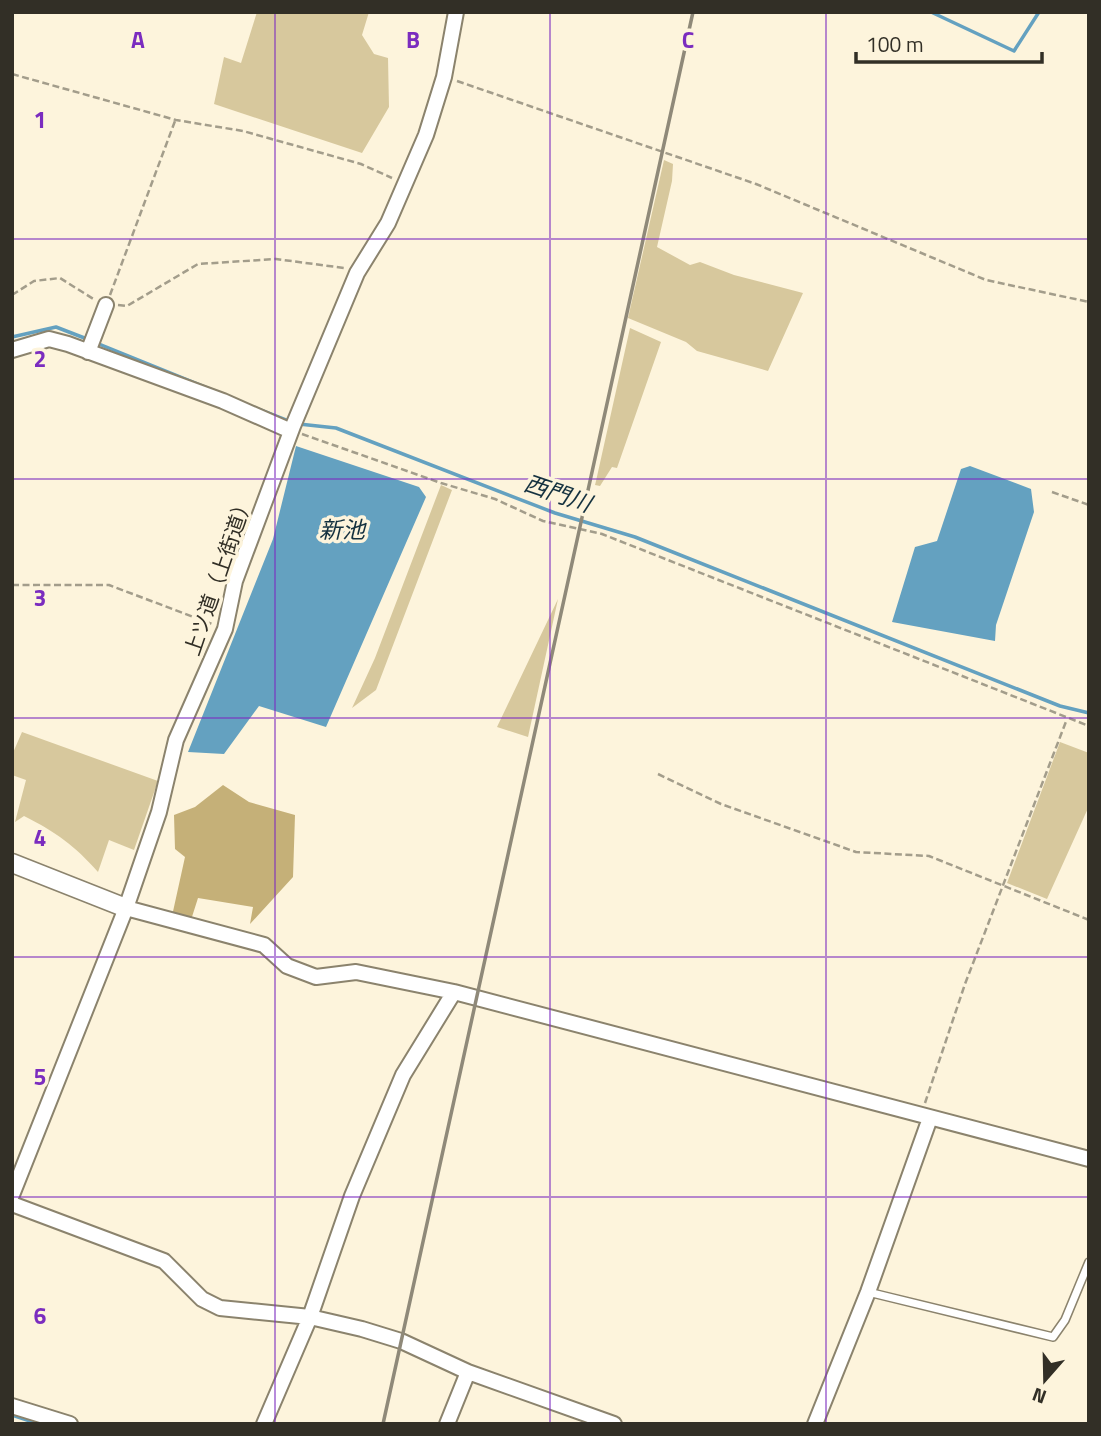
<svg xmlns="http://www.w3.org/2000/svg" width="1101" height="1436" font-family="'Titillium Web','Noto Sans JP',sans-serif">
<style>
.green{fill:#d7c89d}
.forest{fill:#c5b078}
.water{fill:#64a1c0}
.lines{fill:none;stroke-linecap:round;stroke-linejoin:round}
.stream{stroke:#64a1c0;stroke-width:3.5}
.service-casing{stroke:#8b836d;stroke-width:10}
.minor-casing{stroke:#8b836d;stroke-width:18}
.tertiary-casing{stroke:#8b836d;stroke-width:21}
.path{stroke:#a39d8b;stroke-width:2.5;stroke-dasharray:7 3.5;stroke-linecap:butt}
.service{stroke:#fff;stroke-width:7}
.minor{stroke:#fff;stroke-width:14}
.tertiary{stroke:#fff;stroke-width:18}
.rail{stroke:#8f8979;stroke-width:3.5}
.grid{fill:none;stroke:#7b2cbf;stroke-width:2;stroke-opacity:0.55}
.labels{text-anchor:middle;dominant-baseline:central;stroke-width:7;stroke-linejoin:round;paint-order:stroke}
.street-label{font-size:21px;fill:#322f26;stroke:#fdf4dc}
.water-label{font-size:23px;font-style:italic;fill:#14313f;stroke:#fdf4dc}
.grid-label{font-size:23px;text-anchor:middle;font-weight:bold;fill:#7b2cbf;stroke:#fdf4dc;stroke-width:7;stroke-linejoin:round;paint-order:stroke}
</style>
<rect width="100%" height="100%" fill="#fdf4dc"/>
<path class="green" d="M 257,12 L 369,12 L 362,35 L 374,54 L 388,58 L 389,107 L 362,153 L 214,104 L 224,57 L 241,63 Z
M 664,160 L 673,164 L 672,181 L 657,247 L 690,265 L 700,262 L 734,275 L 803,293 L 768,371 L 697,351 L 686,342 L 628,318 Z
M 630,328 L 661,342 L 617,468 L 612,467 L 600,486 L 595,485 L 596,481 Z
M 441,485 L 452,490 L 376,690 L 352,708 L 375,658 Z
M 558,599 L 528,737 L 497,727 Z
M 22,732 L 158,781 L 134,850 L 109,840 L 98,872 C 74,845 56,832 24,816 L 15,822 L 26,780 L 12,775 L 12,755 Z
M 1060,742 L 1089,753 L 1089,806 L 1047,899 L 1007,883 Z"/>
<path class="forest" d="M 223,785 L 249,802 L 295,815 L 293,877 L 250,924 L 253,907 L 198,898 L 191,920 L 172,916 L 185,857 L 175,849 L 174,815 L 195,807 Z"/>
<path class="water" d="M 296,446 L 419,487 L 426,497 L 326,727 L 259,706 L 224,754 L 188,752 L 273,539 Z
M 970,466 L 1031,489 L 1034,512 L 996,625 L 995,641 L 892,622 L 915,547 L 937,541 L 961,469 Z"/>
<g class="lines">
<path class="stream" d="M 931,12 L 1014,51 L 1039,12
M 12,337 L 56,327 L 87,339
M 94,342 L 220,393
M 253,407 L 291,422
M 299,424 L 336,428 L 555,513 L 635,537 L 1060,706 L 1089,713
M 12,1415 L 39,1424"/>
<defs>
<path id="service" d="M 868,1292 L 1053,1337 L 1065,1320 L 1089,1262"/>
<path id="minor" d="M 12,350 L 49,339 L 68,344 L 223,401 L 291,431
M 88,352 L 106,305
M 126,908 L 264,945 L 287,966 L 316,977 L 356,972 L 454,992 L 1089,1159
M 12,1195 L 126,908 L 159,812 L 176,740 L 225,629 L 235,581 L 293,426 L 357,273 L 388,223 L 426,135 L 444,77 L 456,12
M 12,1204 L 164,1261 L 202,1299 L 220,1308 L 310,1317 L 362,1329 L 401,1341 L 468,1372 L 614,1424
M 12,1406 L 70,1424
M 264,1424 L 310,1317 L 352,1196 L 403,1075 L 454,992
M 447,1424 L 468,1372
M 815,1424 L 868,1292 L 930,1118"/>
<path id="tertiary" d="M 12,863 L 126,908"/>
</defs>
<use href="#service" class="service-casing"/>
<use href="#minor" class="minor-casing"/>
<use href="#tertiary" class="tertiary-casing"/>
<path class="path" d="M 12,74 L 176,120 L 243,131 L 361,164 L 392,178
M 457,81 L 756,184 L 986,280 L 1089,302
M 12,295 L 34,281 L 60,278 L 95,300
M 110,295 L 175,121
M 118,305 L 127,306 L 198,264 L 276,259 L 344,268
M 302,434 L 441,483 L 495,499 L 543,521 L 602,534 L 1089,726
M 1052,492 L 1089,505
M 12,585 L 109,585 L 212,624
M 658,774 L 721,804 L 856,852 L 929,856 L 1089,920
M 925,1103 L 965,984 L 1067,719"/>
<use href="#service" class="service"/>
<use href="#minor" class="minor"/>
<use href="#tertiary" class="tertiary"/>
<path class="rail" d="M 383,1424 L 693,12"/>
</g>
<path class="grid" d="M 275,12 L 275,1424M 550,12 L 550,1424M 826,12 L 826,1424M 12,239 L 1089,239M 12,479 L 1089,479M 12,718 L 1089,718M 12,957 L 1089,957M 12,1197 L 1089,1197"/>
<g class="labels">
<g class="street-label">
<text transform="translate(218 575) rotate(-71)">上ツ道（上街道）</text>
</g>
<g class="water-label">
<text transform="translate(558 493) rotate(19)">西門川</text>
<text x="342" y="529">新池</text>
</g>
</g>
<g class="grid-label">
<text x="138" y="48">A</text>
<text x="413" y="48">B</text>
<text x="688" y="48">C</text>
<text x="40" y="128">1</text>
<text x="40" y="367">2</text>
<text x="40" y="606">3</text>
<text x="40" y="846">4</text>
<text x="40" y="1085">5</text>
<text x="40" y="1324">6</text>
</g>
<rect width="1101" height="1436" fill="none" stroke="#322f26" stroke-width="28"/>
<g transform="translate(1045 1380) rotate(200)" stroke="#fdf4dc" stroke-width="5" paint-order="stroke">
<path d="M0-5L12 26L0 18L-12 26Z" fill="#322f26"/>
<text y="-10" font-size="19" font-weight="bold" text-anchor="middle" fill="#322f26">N</text>
</g>
<path d="M856 52v10h186v-10" fill="none" stroke="#322f26" stroke-width="3.5"/>
<text x="866" y="52" font-size="21" fill="#322f26" stroke="#fdf4dc" stroke-width="5" paint-order="stroke">100 m</text>
</svg>
